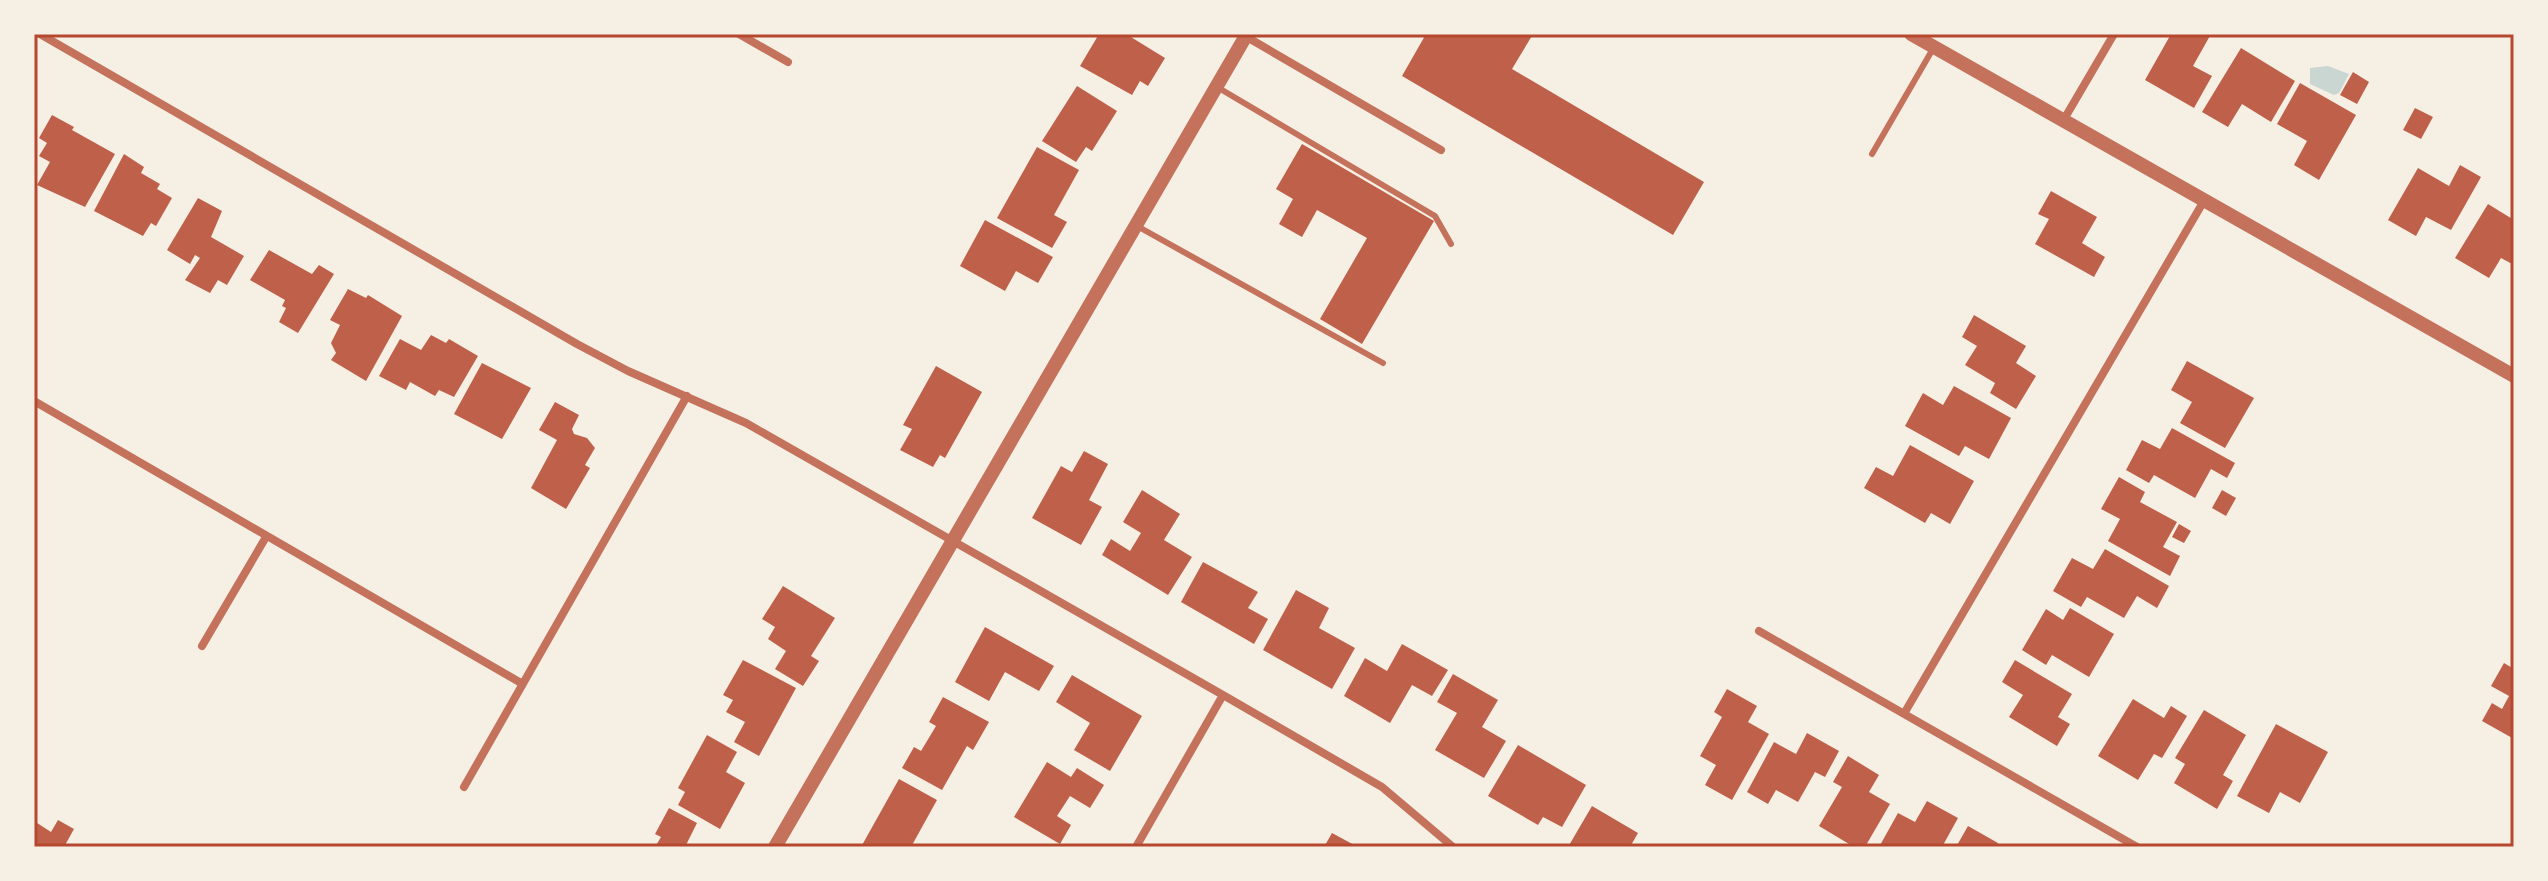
<svg xmlns="http://www.w3.org/2000/svg" width="2548" height="881" font-family="'DM Sans',sans-serif">
<style>
.water{fill:#c9d6d2}
.building{fill:#bf614a}
.lines{fill:none;stroke-linecap:round;stroke-linejoin:round}
.service{stroke:#c5725c;stroke-width:6}
.minor{stroke:#c5725c;stroke-width:8}
.tertiary{stroke:#c5725c;stroke-width:14}
.neatline{fill:none;stroke:#b5482f;stroke-width:3}
</style>
<rect width="100%" height="100%" fill="#f6efe4"/>
<path class="water" d="M 2328,66 L 2349,74 L 2339,93 L 2334,95 L 2310,84 L 2310,68 Z"/>
<path class="building" d="M 1099,34 L 1126,34 L 1165,58 L 1148,86 L 1140,81 L 1132,95 L 1080,66 Z
M 1426,34 L 1533,34 L 1512,69 L 1704,182 L 1673,235 L 1402,76 Z
M 2171,34 L 2211,34 L 2193,66 L 2212,76 L 2194,108 L 2145,80 Z
M 2241,48 L 2295,81 L 2271,122 L 2242,104 L 2228,127 L 2202,112 Z
M 2353,72 L 2369,82 L 2357,104 L 2340,95 Z
M 2300,83 L 2356,115 L 2319,180 L 2294,165 L 2307,141 L 2277,124 Z
M 1077,86 L 1117,111 L 1092,151 L 1086,147 L 1076,162 L 1042,141 Z
M 2415,108 L 2433,117 L 2421,139 L 2403,130 Z
M 52,115 L 74,127 L 72,130 L 115,154 L 85,207 L 37,185 L 50,162 L 39,156 L 47,143 L 39,138 Z
M 1302,144 L 1434,221 L 1362,344 L 1320,319 L 1367,238 L 1317,210 L 1302,237 L 1279,224 L 1293,199 L 1276,189 Z
M 1037,147 L 1079,170 L 1054,215 L 1067,222 L 1052,248 L 997,218 Z
M 124,154 L 144,167 L 141,173 L 160,184 L 157,189 L 172,198 L 156,226 L 151,223 L 143,236 L 94,211 Z
M 2460,165 L 2481,177 L 2451,230 L 2426,217 L 2416,236 L 2388,220 L 2418,168 L 2449,186 Z
M 2051,191 L 2097,217 L 2082,243 L 2105,257 L 2094,277 L 2035,244 L 2049,219 L 2038,214 Z
M 198,198 L 222,211 L 211,237 L 244,256 L 227,285 L 218,280 L 210,293 L 185,280 L 200,258 L 195,255 L 190,264 L 167,250 Z
M 2488,204 L 2514,220 L 2514,265 L 2501,258 L 2489,278 L 2455,258 Z
M 985,220 L 1053,257 L 1038,283 L 1016,271 L 1005,291 L 960,266 Z
M 269,250 L 312,274 L 319,265 L 334,274 L 298,333 L 279,322 L 286,308 L 282,306 L 285,300 L 250,280 Z
M 348,289 L 366,298 L 368,295 L 402,316 L 366,381 L 331,360 L 336,353 L 331,343 L 340,325 L 330,320 Z
M 1974,315 L 2026,346 L 2016,363 L 2036,376 L 2016,409 L 1990,393 L 1995,383 L 1965,365 L 1977,346 L 1962,337 Z
M 431,335 L 446,343 L 449,339 L 478,356 L 454,397 L 439,390 L 435,396 L 410,382 L 406,390 L 379,376 L 400,339 L 421,350 Z
M 2187,361 L 2254,398 L 2225,448 L 2180,423 L 2192,402 L 2171,390 Z
M 482,363 L 531,388 L 502,439 L 454,414 Z
M 936,366 L 982,392 L 945,458 L 940,455 L 933,467 L 900,450 L 912,429 L 903,425 Z
M 1954,386 L 2011,418 L 1989,459 L 1965,446 L 1959,456 L 1905,426 L 1923,393 L 1943,405 Z
M 555,402 L 579,415 L 572,429 L 574,434 L 587,438 L 595,448 L 585,465 L 590,468 L 566,509 L 531,488 L 557,440 L 539,430 Z
M 2172,428 L 2235,463 L 2227,478 L 2211,469 L 2195,498 L 2154,475 L 2149,483 L 2126,470 L 2142,440 L 2160,449 Z
M 1910,445 L 1974,481 L 1950,524 L 1931,513 L 1925,523 L 1864,488 L 1876,467 L 1893,476 Z
M 1084,451 L 1108,464 L 1089,500 L 1102,507 L 1081,545 L 1032,518 L 1061,466 L 1072,472 Z
M 2119,477 L 2145,492 L 2140,502 L 2177,522 L 2163,547 L 2180,556 L 2170,576 L 2108,541 L 2120,519 L 2101,509 Z
M 1142,490 L 1180,514 L 1164,540 L 1192,557 L 1168,595 L 1102,555 L 1111,539 L 1130,551 L 1141,533 L 1123,522 Z
M 2222,490 L 2236,498 L 2226,516 L 2212,508 Z
M 2179,524 L 2191,531 L 2184,543 L 2172,537 Z
M 2105,549 L 2169,586 L 2157,608 L 2137,596 L 2124,618 L 2087,597 L 2081,607 L 2053,591 L 2072,558 L 2093,569 Z
M 1203,562 L 1258,592 L 1248,608 L 1268,619 L 1254,644 L 1181,602 Z
M 783,586 L 835,618 L 811,656 L 819,661 L 803,686 L 775,669 L 786,651 L 768,639 L 775,627 L 762,619 Z
M 1296,590 L 1329,608 L 1319,628 L 1355,648 L 1332,689 L 1263,650 Z
M 2070,608 L 2114,634 L 2089,677 L 2052,655 L 2046,665 L 2022,650 L 2046,609 L 2063,620 Z
M 985,627 L 1054,666 L 1039,691 L 1005,672 L 989,701 L 955,682 Z
M 1402,644 L 1448,670 L 1432,696 L 1412,685 L 1390,723 L 1344,696 L 1365,658 L 1387,671 Z
M 743,660 L 796,688 L 759,756 L 734,742 L 745,722 L 726,712 L 733,700 L 723,695 Z
M 2015,660 L 2072,694 L 2058,717 L 2070,724 L 2057,746 L 2009,717 L 2023,695 L 2002,682 Z
M 2504,663 L 2514,669 L 2514,739 L 2482,721 L 2492,703 L 2502,709 L 2509,696 L 2491,686 Z
M 1453,674 L 1498,700 L 1482,727 L 1506,741 L 1484,778 L 1435,750 L 1457,713 L 1437,702 Z
M 1072,675 L 1142,716 L 1110,771 L 1074,750 L 1090,723 L 1056,702 Z
M 1727,689 L 1757,706 L 1748,722 L 1769,734 L 1732,800 L 1705,785 L 1716,765 L 1700,756 L 1722,717 L 1714,712 Z
M 943,697 L 989,722 L 973,750 L 967,746 L 942,790 L 902,768 L 914,747 L 921,751 L 936,726 L 929,722 Z
M 2133,699 L 2164,718 L 2171,706 L 2187,716 L 2162,758 L 2154,754 L 2138,780 L 2098,756 Z
M 2204,710 L 2246,735 L 2223,775 L 2233,781 L 2217,809 L 2174,783 L 2185,764 L 2175,758 Z
M 2276,724 L 2328,752 L 2300,803 L 2280,792 L 2269,813 L 2237,796 Z
M 1807,733 L 1839,751 L 1825,777 L 1815,772 L 1798,802 L 1776,790 L 1768,804 L 1747,792 L 1774,742 L 1796,754 Z
M 707,735 L 737,752 L 726,772 L 745,783 L 720,829 L 678,805 L 685,792 L 678,788 Z
M 1518,745 L 1586,785 L 1562,827 L 1543,817 L 1538,825 L 1488,796 Z
M 1848,756 L 1879,775 L 1869,792 L 1890,804 L 1865,847 L 1854,847 L 1819,826 L 1842,787 L 1833,782 Z
M 1047,762 L 1071,777 L 1077,768 L 1104,785 L 1090,808 L 1070,796 L 1057,816 L 1071,825 L 1060,844 L 1014,817 Z
M 899,779 L 937,800 L 911,847 L 861,847 Z
M 1927,801 L 1958,818 L 1942,847 L 1879,847 L 1898,813 L 1915,822 Z
M 1592,806 L 1638,833 L 1630,847 L 1568,847 Z
M 669,808 L 697,823 L 686,845 L 690,847 L 655,847 L 661,837 L 655,834 Z
M 58,820 L 74,829 L 64,847 L 34,847 L 34,821 L 51,832 Z
M 1968,826 L 1998,843 L 1996,847 L 1956,847 Z
M 1332,833 L 1358,847 L 1324,847 Z"/>
<g class="lines">
<path class="service" d="M 1217,87 L 1435,216 L 1451,244
M 1872,154 L 1934,47
M 1137,226 L 1383,363"/>
<path class="minor" d="M 40,34 L 577,344 L 628,371 L 746,423 L 1223,695 L 1382,787 L 1453,847
M 739,34 L 788,62
M 1245,36 L 1441,150
M 2063,121 L 2114,34
M 34,401 L 521,683
M 1759,631 L 2137,847
M 202,646 L 266,537
M 1905,712 L 2205,199
M 464,787 L 687,396
M 1136,847 L 1223,695"/>
<path class="tertiary" d="M 1911,34 L 2514,376
M 775,847 L 1247,34"/>
</g>
<rect width="2548" height="881" fill="none" stroke="#f6efe4" stroke-width="72"/>
<rect x="36" y="36" width="2476" height="809" class="neatline"/>
</svg>
